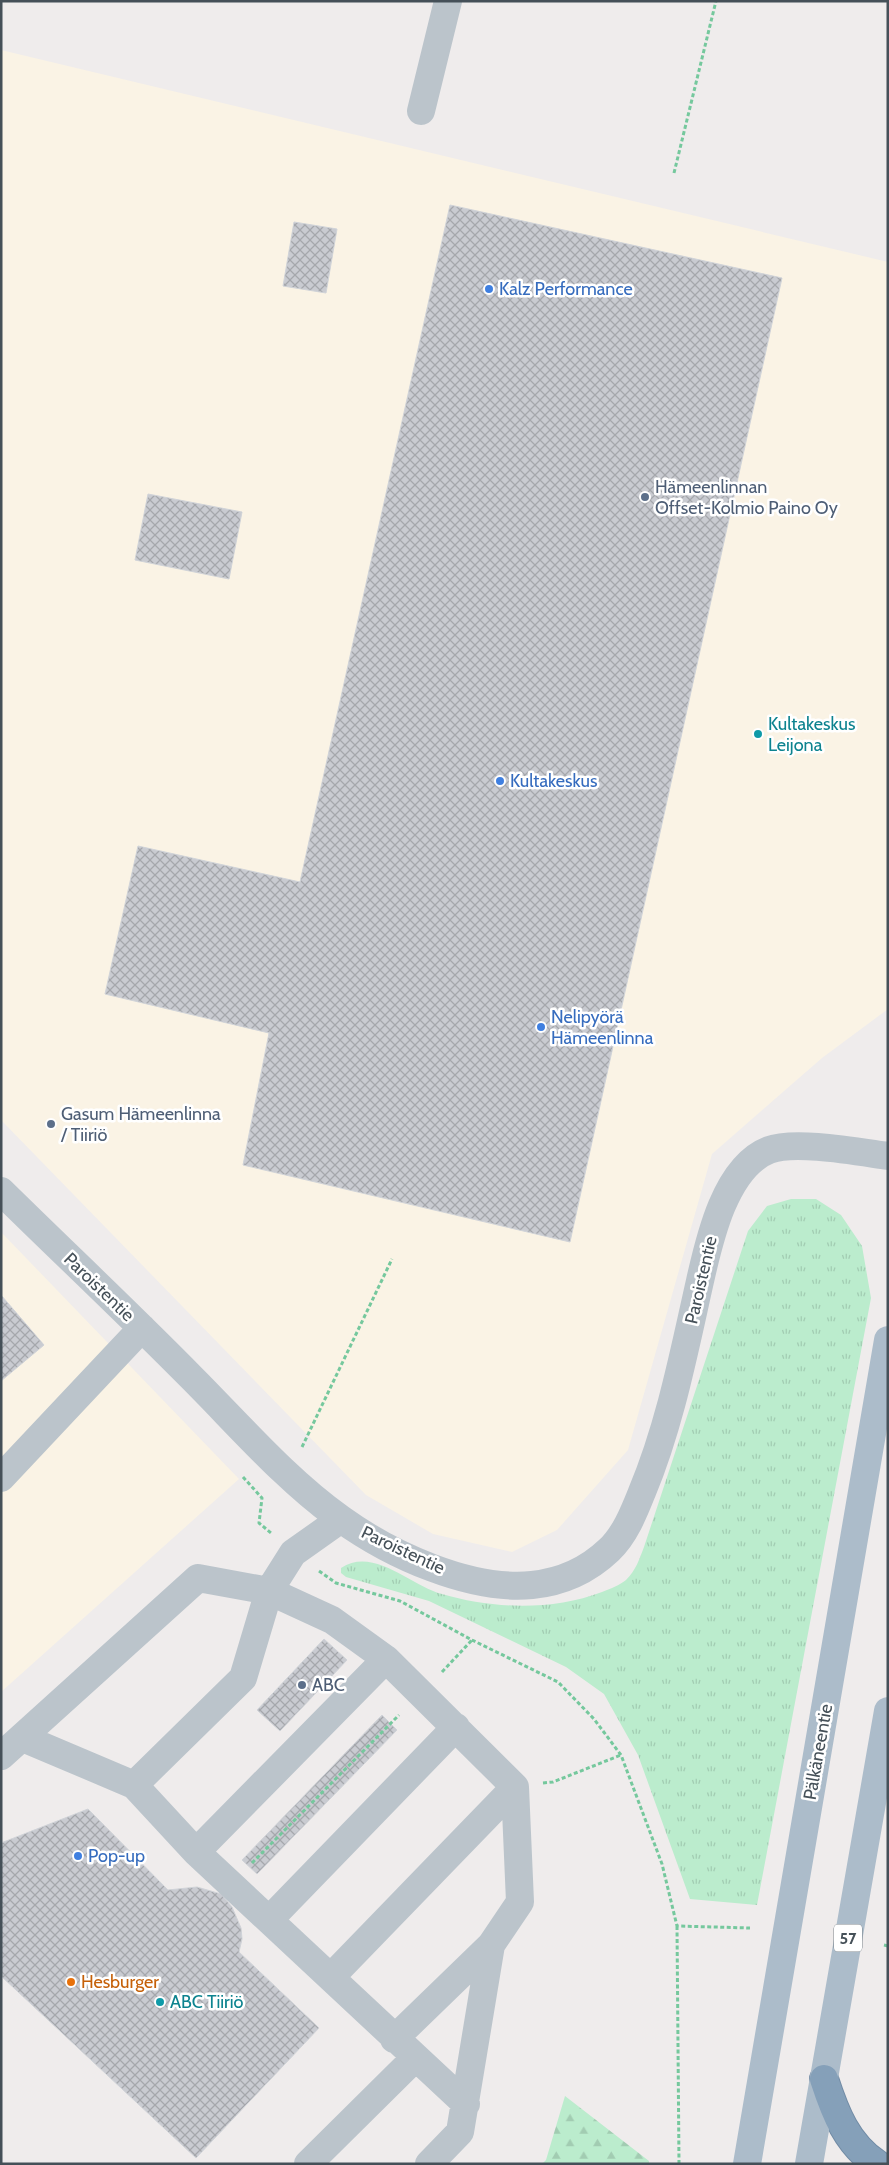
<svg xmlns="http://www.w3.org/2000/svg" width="889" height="2165" font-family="Cabin,sans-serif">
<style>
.commercial{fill:#faf3e5}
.grass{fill:url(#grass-tufts)}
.forest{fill:url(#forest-firs)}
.building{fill:url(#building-cross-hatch);stroke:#d0d3d8}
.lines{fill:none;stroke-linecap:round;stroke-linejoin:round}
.highway-casing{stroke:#718ba5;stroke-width:30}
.path{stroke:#75c89d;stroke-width:3;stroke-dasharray:4 2.5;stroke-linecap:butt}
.minor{stroke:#bbc4cb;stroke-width:28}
.major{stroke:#acbcca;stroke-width:28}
.highway{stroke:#85a0b9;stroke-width:28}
.shop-dot{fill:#3f7fe0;stroke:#fff;stroke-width:2}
.service-dot{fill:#5c6f8a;stroke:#fff;stroke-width:2}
.culture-dot{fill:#0f9aa8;stroke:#fff;stroke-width:2}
.food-dot{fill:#e8710a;stroke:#fff;stroke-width:2}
.labels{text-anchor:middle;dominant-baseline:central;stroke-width:5;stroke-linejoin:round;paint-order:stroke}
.shield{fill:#fff;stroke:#7d848a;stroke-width:1}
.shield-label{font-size:16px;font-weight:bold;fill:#455058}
.shop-label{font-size:18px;fill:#366cbe;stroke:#fff;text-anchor:start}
.service-label{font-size:18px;fill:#4e5e75;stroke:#fff;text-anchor:start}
.culture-label{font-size:18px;fill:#0d838f;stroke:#fff;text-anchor:start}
.street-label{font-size:18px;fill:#455058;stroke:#fff}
.food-label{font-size:18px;fill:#c56008;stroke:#fff;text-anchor:start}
</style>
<defs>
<pattern id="grass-tufts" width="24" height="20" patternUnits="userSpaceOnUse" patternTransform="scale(1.25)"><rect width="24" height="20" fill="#bbeccd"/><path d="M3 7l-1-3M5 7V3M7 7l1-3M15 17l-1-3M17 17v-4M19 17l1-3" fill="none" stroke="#a2ccb2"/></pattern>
<pattern id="forest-firs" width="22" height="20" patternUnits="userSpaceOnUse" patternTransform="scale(1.25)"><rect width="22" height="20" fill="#bbeccd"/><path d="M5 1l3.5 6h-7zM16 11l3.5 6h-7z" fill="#a2ccb2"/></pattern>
<pattern id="building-cross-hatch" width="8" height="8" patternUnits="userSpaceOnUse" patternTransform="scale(1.25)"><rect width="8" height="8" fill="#c9cbd1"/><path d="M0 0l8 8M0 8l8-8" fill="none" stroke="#a5a7ac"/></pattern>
</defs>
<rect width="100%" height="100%" fill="#efecec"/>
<path class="commercial" d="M 1,50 L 888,262 L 888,1009 L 822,1058 L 712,1154 L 628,1450 L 557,1530 L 512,1552 L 433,1534 L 366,1495 L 1,1120 Z
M 1,1232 L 239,1479 L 1,1692 Z"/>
<path class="grass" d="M 791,1199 L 816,1199 L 841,1215 L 862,1246 L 871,1298 L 757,1905 L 690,1899 L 638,1755 L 604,1694 L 566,1667 L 429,1601 L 346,1577 L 341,1573 L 341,1568 C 374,1546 411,1586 442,1594 C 493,1609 552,1611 602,1592 C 610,1589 620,1585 626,1580 C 636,1570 639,1560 644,1547 L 748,1231 L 767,1206 Z"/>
<path class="forest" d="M 565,2096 L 649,2161 L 649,2164 L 542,2164 L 546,2160 Z"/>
<path class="building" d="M 450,205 L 782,278 L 570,1242 L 243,1165 L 269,1033 L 105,994 L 138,846 L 300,882 Z
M 294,222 L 337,229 L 326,293 L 283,286 Z
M 148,494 L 242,512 L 229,579 L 135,560 Z
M 1,1295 L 44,1345 L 1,1381 Z
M 324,1639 L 347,1660 L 280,1731 L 257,1710 Z
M 382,1715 L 397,1730 L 257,1874 L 242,1860 Z
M 88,1809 L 168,1890 L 197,1887 L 221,1894 L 232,1907 L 241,1928 L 242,1939 L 239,1952 L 319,2028 L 196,2158 L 1,1976 L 1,1843 Z"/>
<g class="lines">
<defs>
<path id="highway" d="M 824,2079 C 835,2113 847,2144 877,2164"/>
</defs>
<use href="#highway" class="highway-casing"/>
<path class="path" d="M 674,173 L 716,1
M 302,1447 L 392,1259
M 243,1477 L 262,1498 L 259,1523 L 271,1533
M 319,1571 L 336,1583 L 400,1601 L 472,1640 L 558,1682 L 594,1719 L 621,1755 L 662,1864 L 677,1926 L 750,1928
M 442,1672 L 472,1640
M 543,1783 L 553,1782 L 621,1755
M 252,1863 L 399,1715
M 677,1926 L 679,2164
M 884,1945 L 888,1946"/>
<path class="minor" d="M 421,111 L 448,1
M 1,1191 C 64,1253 129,1314 191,1377 C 239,1425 286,1480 341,1519 C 391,1555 470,1591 532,1585 C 562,1582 588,1570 609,1550 C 625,1535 634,1512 642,1492 C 670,1425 684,1352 700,1281 C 709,1241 725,1167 769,1150 C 795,1140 859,1152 888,1156
M 1,1478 L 142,1328
M 341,1519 L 293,1553 L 269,1591 L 243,1678 L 134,1785 L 196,1852 L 466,2104
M 23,1738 L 134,1785
M 1,1756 L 198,1578 L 269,1591 L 332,1620 L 386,1659 L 515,1787 L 520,1902 L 491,1945 L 394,2039
M 196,1852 L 386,1659
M 269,1920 L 456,1727
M 331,1977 L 515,1787
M 308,2164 L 415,2058
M 429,2164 L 460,2132 L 491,1945"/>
<path class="major" d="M 747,2164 L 888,1340
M 809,2164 L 888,1711"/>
<use href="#highway" class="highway"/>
</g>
<g class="shop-dot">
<circle cx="489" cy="289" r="5"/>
<circle cx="500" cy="781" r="5"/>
<circle cx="541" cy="1027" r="5"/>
<circle cx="78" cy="1856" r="5"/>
</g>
<g class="service-dot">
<circle cx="645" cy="497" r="5"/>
<circle cx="51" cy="1124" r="5"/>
<circle cx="302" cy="1685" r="5"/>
</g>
<g class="culture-dot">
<circle cx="758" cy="734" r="5"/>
<circle cx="160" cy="2002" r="5"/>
</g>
<circle class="food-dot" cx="71" cy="1982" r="5"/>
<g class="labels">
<rect class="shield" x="834" y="1924.5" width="28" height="27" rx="4"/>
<g class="shield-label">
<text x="848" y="1938">57</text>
</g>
<g class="shop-label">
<text x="499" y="289">Kalz Performance</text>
<text x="510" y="781">Kultakeskus</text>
<text x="551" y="1017">Nelipyörä<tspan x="551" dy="21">Hämeenlinna</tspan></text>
<text x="88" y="1856">Pop-up</text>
</g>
<g class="service-label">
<text x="655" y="487">Hämeenlinnan<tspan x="655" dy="21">Offset-Kolmio Paino Oy</tspan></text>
<text x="61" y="1114">Gasum Hämeenlinna<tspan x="61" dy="21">/ Tiiriö</tspan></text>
<text x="312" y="1685">ABC</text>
</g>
<g class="culture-label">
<text x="768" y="724">Kultakeskus<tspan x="768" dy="21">Leijona</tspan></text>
<text x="170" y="2002">ABC Tiiriö</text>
</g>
<g class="street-label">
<text transform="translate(701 1280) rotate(-77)">Paroistentie</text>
<text transform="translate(99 1287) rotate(44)">Paroistentie</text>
<text transform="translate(403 1550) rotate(25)">Paroistentie</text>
<text transform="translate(818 1752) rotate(-80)">Pälkäneentie</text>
</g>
<g class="food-label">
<text x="81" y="1982">Hesburger</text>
</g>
</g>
<rect width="889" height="2165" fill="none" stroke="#455058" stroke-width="5"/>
</svg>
